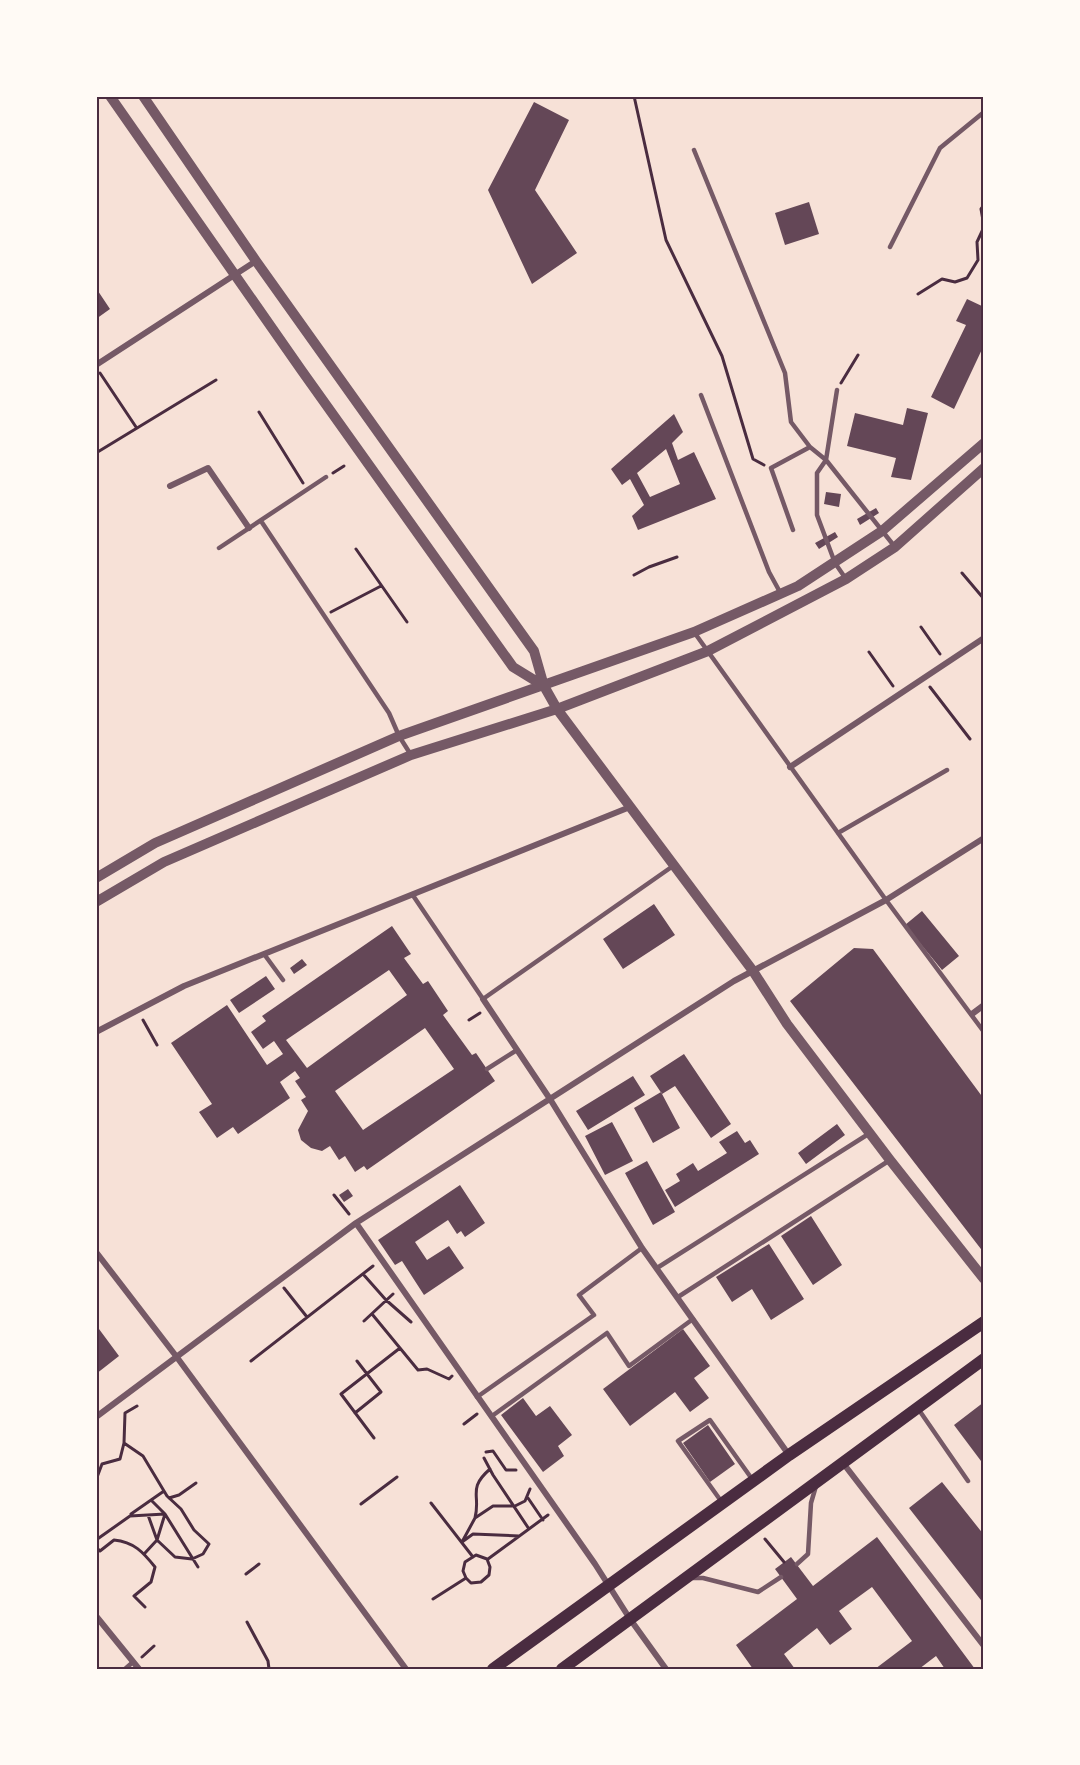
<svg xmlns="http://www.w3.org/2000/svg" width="1080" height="1765" font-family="Barlow,sans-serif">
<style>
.building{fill:#644757;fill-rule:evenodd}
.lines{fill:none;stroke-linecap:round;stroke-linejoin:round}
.path{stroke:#4a2c40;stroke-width:3}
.service{stroke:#755966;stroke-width:4.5}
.minor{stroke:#755966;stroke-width:6}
.tertiary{stroke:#755966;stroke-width:10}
.secondary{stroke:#4a2c40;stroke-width:12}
.neatline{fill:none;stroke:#4a2c40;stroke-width:2}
</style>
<rect width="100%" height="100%" fill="#f7e1d7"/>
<path class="building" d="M 534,102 L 569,120 L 535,190 L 577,253 L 532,284 L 488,190 Z
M 809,202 L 819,234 L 785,245 L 775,213 Z
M 96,288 L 110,309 L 96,319 Z
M 967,299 L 984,307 L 984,345 L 954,409 L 931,397 L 966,325 L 956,321 Z
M 907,408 L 928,413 L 911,480 L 891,477 L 896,458 L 847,446 L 855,413 L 903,425 Z
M 674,414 L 683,432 L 672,443 L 678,460 L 694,452 L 716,499 L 638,530 L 632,516 L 644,505 L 630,479 L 622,485 L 611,469 ZM 666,449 L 680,484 L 650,497 L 637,473 Z
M 826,492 L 841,494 L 839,507 L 824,504 Z
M 876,508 L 879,513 L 860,525 L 857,519 Z
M 835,532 L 838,537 L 819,549 L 815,543 Z
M 654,904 L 675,935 L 623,969 L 603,939 Z
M 922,911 L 959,956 L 942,970 L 905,925 Z
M 392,926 L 411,954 L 404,958 L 423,984 L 428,981 L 448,1011 L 443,1015 L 472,1055 L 476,1053 L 495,1081 L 367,1170 L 364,1166 L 355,1172 L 345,1156 L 339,1160 L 330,1146 L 322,1151 L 311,1148 L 301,1140 L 298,1130 L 308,1111 L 301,1100 L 306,1097 L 295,1081 L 300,1078 L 295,1071 L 280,1082 L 290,1098 L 238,1134 L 233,1127 L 217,1138 L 199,1112 L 212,1104 L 171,1043 L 227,1005 L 267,1065 L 283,1054 L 274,1041 L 263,1049 L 251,1032 L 266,1021 L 262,1016 ZM 389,970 L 407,995 L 307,1068 L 286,1040 ZM 425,1028 L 454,1069 L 363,1130 L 335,1091 Z
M 854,948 L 873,949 L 984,1099 L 984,1253 L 790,1001 Z
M 302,959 L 307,965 L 294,974 L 290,968 Z
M 266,976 L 275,989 L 239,1013 L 230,1000 Z
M 684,1054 L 731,1124 L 711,1138 L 675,1086 L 662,1094 L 650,1076 Z
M 633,1076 L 645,1095 L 588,1130 L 576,1111 Z
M 661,1092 L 680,1128 L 653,1143 L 634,1108 Z
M 612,1122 L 633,1161 L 605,1175 L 585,1136 Z
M 837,1124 L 845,1135 L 806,1164 L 798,1153 Z
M 737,1131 L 745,1143 L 750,1140 L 759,1154 L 675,1207 L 665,1190 L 680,1181 L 676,1174 L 693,1163 L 698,1171 L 727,1153 L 719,1142 Z
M 647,1161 L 675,1212 L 653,1225 L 625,1173 Z
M 460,1185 L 485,1223 L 465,1237 L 461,1231 L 457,1234 L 448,1220 L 415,1242 L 427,1260 L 449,1246 L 464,1268 L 424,1295 L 402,1261 L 395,1265 L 378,1240 Z
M 348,1189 L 353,1196 L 344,1202 L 339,1195 Z
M 811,1216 L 842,1265 L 813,1285 L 781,1236 Z
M 769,1244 L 804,1299 L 771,1320 L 752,1289 L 732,1302 L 716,1277 Z
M 99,1329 L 119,1356 L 96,1374 L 96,1331 Z
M 683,1329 L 710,1366 L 694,1378 L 709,1398 L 690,1412 L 675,1392 L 630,1426 L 603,1389 Z
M 523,1398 L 536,1416 L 550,1406 L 572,1435 L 558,1446 L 564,1456 L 543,1472 L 501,1415 Z
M 984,1402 L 984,1465 L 954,1425 Z
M 708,1425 L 735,1464 L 710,1482 L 683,1443 Z
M 942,1482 L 984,1535 L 984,1604 L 909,1508 Z
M 877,1537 L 975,1669 L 945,1669 L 936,1656 L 919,1669 L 875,1669 L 912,1641 L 872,1587 L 839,1611 L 852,1629 L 830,1645 L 817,1628 L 784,1654 L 795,1669 L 753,1669 L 736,1645 L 797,1599 L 775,1569 L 791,1557 L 813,1586 Z"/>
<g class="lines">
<path class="path" d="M 634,96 L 666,240 L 722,356 L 753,459 L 764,465
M 984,205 L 981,209 L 984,226
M 918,294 L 942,279 L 955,282 L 967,278 L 978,260 L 977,242 L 984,227
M 100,373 L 136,427
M 841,383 L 858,355
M 259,412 L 303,483
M 96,453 L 216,380
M 333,473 L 344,466
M 356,549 L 407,622
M 962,573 L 984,599
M 634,575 L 649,567 L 677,557
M 331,612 L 381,586
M 921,627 L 940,654
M 869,652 L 893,686
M 930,687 L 970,739
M 143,1020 L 157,1045
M 469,1020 L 480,1013
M 334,1195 L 349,1214
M 363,1274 L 386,1300 L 411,1322
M 284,1288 L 307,1317
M 372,1314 L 418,1370 L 427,1369 L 449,1379 L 452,1376
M 364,1321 L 393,1294
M 251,1361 L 373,1266
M 137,1406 L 125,1413 L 124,1443 L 143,1456 L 167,1496 L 181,1509 L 194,1530 L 209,1544 L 203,1554 L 192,1559 L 175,1557 L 157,1540 L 148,1515
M 355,1413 L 381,1392 L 357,1361
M 464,1424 L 477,1414
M 374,1438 L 341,1394 L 400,1348
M 486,1452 L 493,1451 L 506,1470 L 516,1470
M 484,1458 L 493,1475 L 529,1529
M 490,1469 C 467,1489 481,1495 475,1518 L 493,1506 L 515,1506 L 525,1501 L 530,1489
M 96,1480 L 102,1464 L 120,1459 L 124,1443
M 169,1498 L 179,1495 L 196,1483
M 528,1498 L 543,1520
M 431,1503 L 473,1557
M 361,1504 L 397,1477
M 131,1514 L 164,1491
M 475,1518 L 462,1542 L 473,1534 L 519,1536
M 765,1539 L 784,1562
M 96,1540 L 130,1516 L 165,1514 L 198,1567
M 96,1547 L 100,1551 L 114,1540 C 134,1542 143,1552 155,1567 L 151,1582 L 134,1596 L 145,1607
M 145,1553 L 157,1540 L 165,1514 L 151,1500
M 488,1559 L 548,1515
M 246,1574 L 259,1564
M 433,1599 L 466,1578 L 471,1583 L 481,1582 L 489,1575 L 490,1567 L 487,1559 L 476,1555 L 465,1562 L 463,1571 L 466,1578
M 247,1622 L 268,1661 L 269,1669
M 142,1657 L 154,1646"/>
<path class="service" d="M 694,150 L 785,373 L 791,422 L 810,447
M 890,247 L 940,148 L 984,112
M 701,395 L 769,572 L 781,594
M 261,521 L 389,713 L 399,736 L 411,755
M 793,530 L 771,468 L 810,447 L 826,460 L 837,390
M 219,548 L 326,477
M 846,579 L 835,563 L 817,515 L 817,473 L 826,460 L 895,547
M 694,632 L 886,900 L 984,1032
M 838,833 L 947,770
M 412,894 L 483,999 L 673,866
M 264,954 L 283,980
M 487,1069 L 517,1050
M 657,1268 L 870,1133
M 678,1297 L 890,1160
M 477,1397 L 594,1315 L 579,1295 L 642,1248
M 919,1410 L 968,1481
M 492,1416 L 607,1333 L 629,1366 L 693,1319
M 721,1501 L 678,1441 L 710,1420 L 752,1479
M 797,1564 L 808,1554 L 811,1503 L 816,1486
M 693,1578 L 703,1578 L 758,1592 L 781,1577
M 125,1669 L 133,1662"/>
<path class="minor" d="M 96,365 L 256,261
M 170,486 L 208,468 L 249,528
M 790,767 L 984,638
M 483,999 L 550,1099 L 642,1248 L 789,1455
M 972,1014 L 984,1005
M 96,1032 L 184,986 L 630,807
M 356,1223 L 595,1564 L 630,1619 L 666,1669
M 96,1252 L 176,1356 L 406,1669
M 96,1417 L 356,1223 L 734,981 L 886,900 L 984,838
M 843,1463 L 984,1646
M 96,1616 L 139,1669"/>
<path class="tertiary" d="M 110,96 L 302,371 L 513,667 L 544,686
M 143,96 L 256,261 L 534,651 L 544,686 L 557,709 L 753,971 L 787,1024 L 890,1160 L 984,1279
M 96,878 L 155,843 L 399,736 L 694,632 L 798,586 L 882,531 L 984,443
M 96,902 L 164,862 L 411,755 L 557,709 L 708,651 L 846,579 L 895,547 L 984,468"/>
<path class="secondary" d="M 493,1669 L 789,1455 L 984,1322
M 562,1669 L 984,1359"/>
</g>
<rect width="1080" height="1765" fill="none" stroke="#fffaf5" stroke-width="195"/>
<rect x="98" y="98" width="884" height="1570" class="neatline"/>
</svg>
